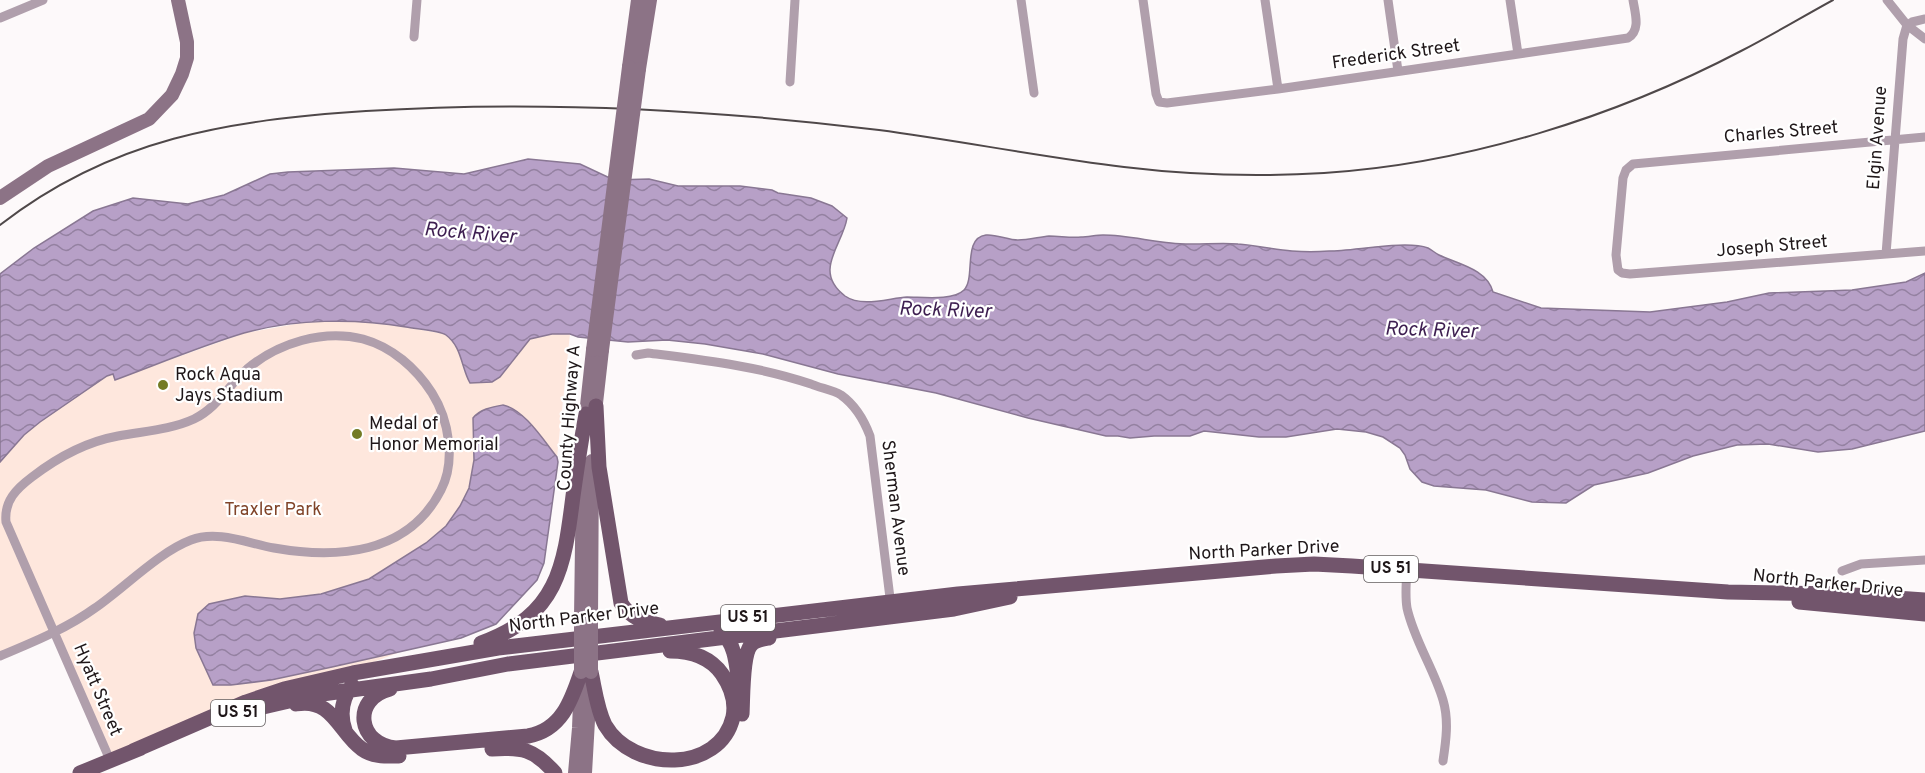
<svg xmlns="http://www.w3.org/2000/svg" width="1925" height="773" font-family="Overpass,sans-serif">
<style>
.green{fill:#fee7dd}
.water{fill:url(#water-waves);stroke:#897793;stroke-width:1.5}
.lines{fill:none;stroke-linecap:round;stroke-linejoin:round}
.street{stroke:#b09fac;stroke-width:9}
.secondary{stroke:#8c7386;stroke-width:14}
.primary{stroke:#72556c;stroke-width:15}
.rail{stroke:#4f4849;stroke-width:2}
.secondary-bridge{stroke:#8c7386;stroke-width:14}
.poi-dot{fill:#737b25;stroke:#fff;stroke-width:2}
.labels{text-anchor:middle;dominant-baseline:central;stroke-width:4.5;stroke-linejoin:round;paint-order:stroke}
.shield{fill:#fff;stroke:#625d5e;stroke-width:1.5}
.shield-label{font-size:16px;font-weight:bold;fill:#1f1719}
.street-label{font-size:18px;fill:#1f1719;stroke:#fff}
.poi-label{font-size:18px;fill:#1f1719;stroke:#fff;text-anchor:start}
.park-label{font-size:18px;fill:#804429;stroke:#fff}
.water-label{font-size:20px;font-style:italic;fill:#3d1e50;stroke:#fff}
</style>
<defs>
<pattern id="water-waves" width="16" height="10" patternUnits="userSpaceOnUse" patternTransform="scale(1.5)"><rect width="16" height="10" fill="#b7a0c7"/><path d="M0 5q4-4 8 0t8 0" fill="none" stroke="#9481a1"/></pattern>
</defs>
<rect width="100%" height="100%" fill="#fdf9fa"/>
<path class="green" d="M 312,321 L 350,321 L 393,325 L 445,334 L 458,347 L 464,372 L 507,369 C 510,362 522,348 527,340 L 552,334 L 570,334 L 557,457 L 558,462 L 544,563 L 537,580 L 496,624 L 461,638 L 403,651 L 110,760 L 55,633 L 0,656 L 0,462 L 24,435 L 40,422 L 107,376 L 114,374 L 116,379 L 245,333 Z"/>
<path class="water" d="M 528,159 L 580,164 L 614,180 L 649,179 L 678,186 L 740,186 L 772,190 L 778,193 L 811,198 L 832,206 L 847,218 C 843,245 812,271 845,296 C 862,308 889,298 907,297 C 922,297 953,301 964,290 C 976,278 962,238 986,235 C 996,234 1008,240 1018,240 C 1028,240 1039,237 1049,236 C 1060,236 1070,238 1081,237 C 1088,237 1096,235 1103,235 C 1125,235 1149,241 1171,243 C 1193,246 1216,242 1238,244 C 1256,245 1274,250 1292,251 C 1304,252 1317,252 1329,251 C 1354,251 1406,240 1428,248 C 1432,250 1435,253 1439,255 C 1458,264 1487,269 1493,292 L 1541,308 L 1650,312 L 1727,302 L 1769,293 L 1852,290 L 1906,282 L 1925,273 L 1925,431 L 1852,449 L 1818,452 L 1768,444 L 1737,445 L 1693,456 L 1648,473 L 1594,485 L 1566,503 L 1532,502 L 1486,490 L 1434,486 L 1422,482 L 1410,469 L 1405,455 L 1400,448 L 1383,437 L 1366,432 L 1337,429 L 1286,437 L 1259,437 L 1204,431 L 1190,436 L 1154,436 L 1130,438 L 1118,436 L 1106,436 L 1028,418 L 936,393 L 838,374 L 763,354 L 705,344 L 667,340 L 628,342 L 578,337 L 570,334 L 552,334 L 530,339 L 500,377 L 492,382 L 470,383 C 461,367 462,347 446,335 C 439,330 416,329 406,327 C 354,318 295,319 244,333 C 201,346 158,364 115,380 L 113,374 L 107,376 L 40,422 L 24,435 L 0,462 L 0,274 L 34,248 L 93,211 L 133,198 L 188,204 L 224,195 L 270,174 L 288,172 L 394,168 L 464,174 Z
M 503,405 C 524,409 544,441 557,457 L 558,462 L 544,563 L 537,580 L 496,624 L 461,638 L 332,667 L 271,680 L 231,685 L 213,685 L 196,648 L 194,633 L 198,614 L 209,604 L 245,596 L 280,599 L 321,594 L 369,579 L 426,543 L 446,526 L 460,506 L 469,488 L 474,460 L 473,418 C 480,409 492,407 503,405 Z"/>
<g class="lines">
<path class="street" d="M 1021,0 L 1034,93
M 1143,0 L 1156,94 L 1159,102 L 1167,103 L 1278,89 L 1628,38 C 1641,30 1635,13 1633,0
M 1265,0 L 1278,89
M 1388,0 L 1398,71
M 1510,0 L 1518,54
M 1887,0 L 1907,25 L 1925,39
M 0,18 L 43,0
M 414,37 L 417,0
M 790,82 L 795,0
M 1925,137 L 1633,164 L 1626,170 L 1623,178 L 1616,255 L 1618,270 L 1622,273 L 1630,274 L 1925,251
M 1886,254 L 1903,39 L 1907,25 L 1912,22 L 1925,19
M 636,355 L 648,353 C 703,360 758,366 811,384 C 820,388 833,390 841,395 C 855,405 864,420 870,436 L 891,606
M 1407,570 C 1406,583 1405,596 1407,608 C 1414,640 1434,669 1443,700 C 1449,720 1446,741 1443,761
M 1842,571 L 1861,564 L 1925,560
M 0,656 C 33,642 66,629 95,608 C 124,588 159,552 191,540 C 217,530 247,543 274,548 C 336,559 408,555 441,490 C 456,461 449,420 432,393 C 416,368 392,347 363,339 C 323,329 278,343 247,369 C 229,385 217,408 194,419 C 170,430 144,431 118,436 C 85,442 58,457 32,477 C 16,489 4,501 6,522 L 110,760"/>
<path class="secondary" d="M 629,67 L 638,0
M 639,69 L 650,0
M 0,198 L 48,166 L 149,119 L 172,95 L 182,74 L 187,58 L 187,42 L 178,0
M 595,412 L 602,350
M 585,424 L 593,350
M 581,618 L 583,471
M 591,618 L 592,461
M 575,773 L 579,728 L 581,678
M 585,773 L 590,685"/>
<path class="primary" d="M 596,406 L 599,467 L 621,603 C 630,618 644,622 660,625
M 1799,602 L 1925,614
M 721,631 C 734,643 736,660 738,677
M 481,643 C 558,615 564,568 573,496 C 577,468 581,441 586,414
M 591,672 C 595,690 597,709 605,725 C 633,773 720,773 733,717 C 736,702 731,687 722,674 C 710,657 691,651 670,651
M 390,689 C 351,699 358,745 396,748 L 528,736 C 561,730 571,702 581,672
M 296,704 C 333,697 339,733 362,749 C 373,757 387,756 399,756
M 246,711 L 315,695 L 431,679 L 508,664 L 954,609 L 1010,597
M 742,714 C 743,699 742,655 751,645 C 755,640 763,639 769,638
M 345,730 C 339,713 342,699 352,685
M 492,749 C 522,747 534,749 555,773
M 133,751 L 246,702 L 284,689 L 353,673 L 498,648 L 958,594 L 1276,566 L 1314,564 L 1352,566 L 1728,592 L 1839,594 L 1925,600
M 80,773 L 141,748"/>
<path class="rail" d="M 0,225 C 112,138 229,120 366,111 C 539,100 708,109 879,130 C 961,141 1042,157 1124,167 C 1190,175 1257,177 1324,173 C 1466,164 1615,117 1741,51 C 1772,35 1802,17 1833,0"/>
<path class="secondary-bridge" d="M 593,350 L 629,67
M 602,350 L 639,69
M 581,672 L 581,618
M 591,672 L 591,618"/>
</g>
<g class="poi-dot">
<circle cx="163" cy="385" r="6"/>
<circle cx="357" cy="434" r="6"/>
</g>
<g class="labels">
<g class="shield">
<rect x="1364" y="556" width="54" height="26" rx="4.5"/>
<rect x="721" y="605" width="54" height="26" rx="4.5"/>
<rect x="211" y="700" width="54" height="26" rx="4.5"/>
</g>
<g class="shield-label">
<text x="1391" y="569">US 51</text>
<text x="748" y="618">US 51</text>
<text x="238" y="713">US 51</text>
</g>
<g class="street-label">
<text transform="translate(1396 55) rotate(-8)">Frederick Street</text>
<text transform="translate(1781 133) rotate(-5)">Charles Street</text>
<text transform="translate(1878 138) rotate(-86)">Elgin Avenue</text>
<text transform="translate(1772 247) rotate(-5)">Joseph Street</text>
<text transform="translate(570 418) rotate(-86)">County Highway A</text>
<text transform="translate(895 508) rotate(83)">Sherman Avenue</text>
<text transform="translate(1264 551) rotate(-3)">North Parker Drive</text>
<text transform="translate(1828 584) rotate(6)">North Parker Drive</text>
<text transform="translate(584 618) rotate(-7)">North Parker Drive</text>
<text transform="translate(97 690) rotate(67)">Hyatt Street</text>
</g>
<g class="poi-label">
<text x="175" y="375">Rock Aqua<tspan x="175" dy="21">Jays Stadium</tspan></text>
<text x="369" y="424">Medal of<tspan x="369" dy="21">Honor Memorial</tspan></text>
</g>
<g class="park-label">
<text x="273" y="510">Traxler Park</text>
</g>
<g class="water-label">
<text transform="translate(470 234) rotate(5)">Rock River</text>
<text transform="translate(945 311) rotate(2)">Rock River</text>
<text transform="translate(1431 331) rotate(2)">Rock River</text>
</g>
</g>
</svg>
